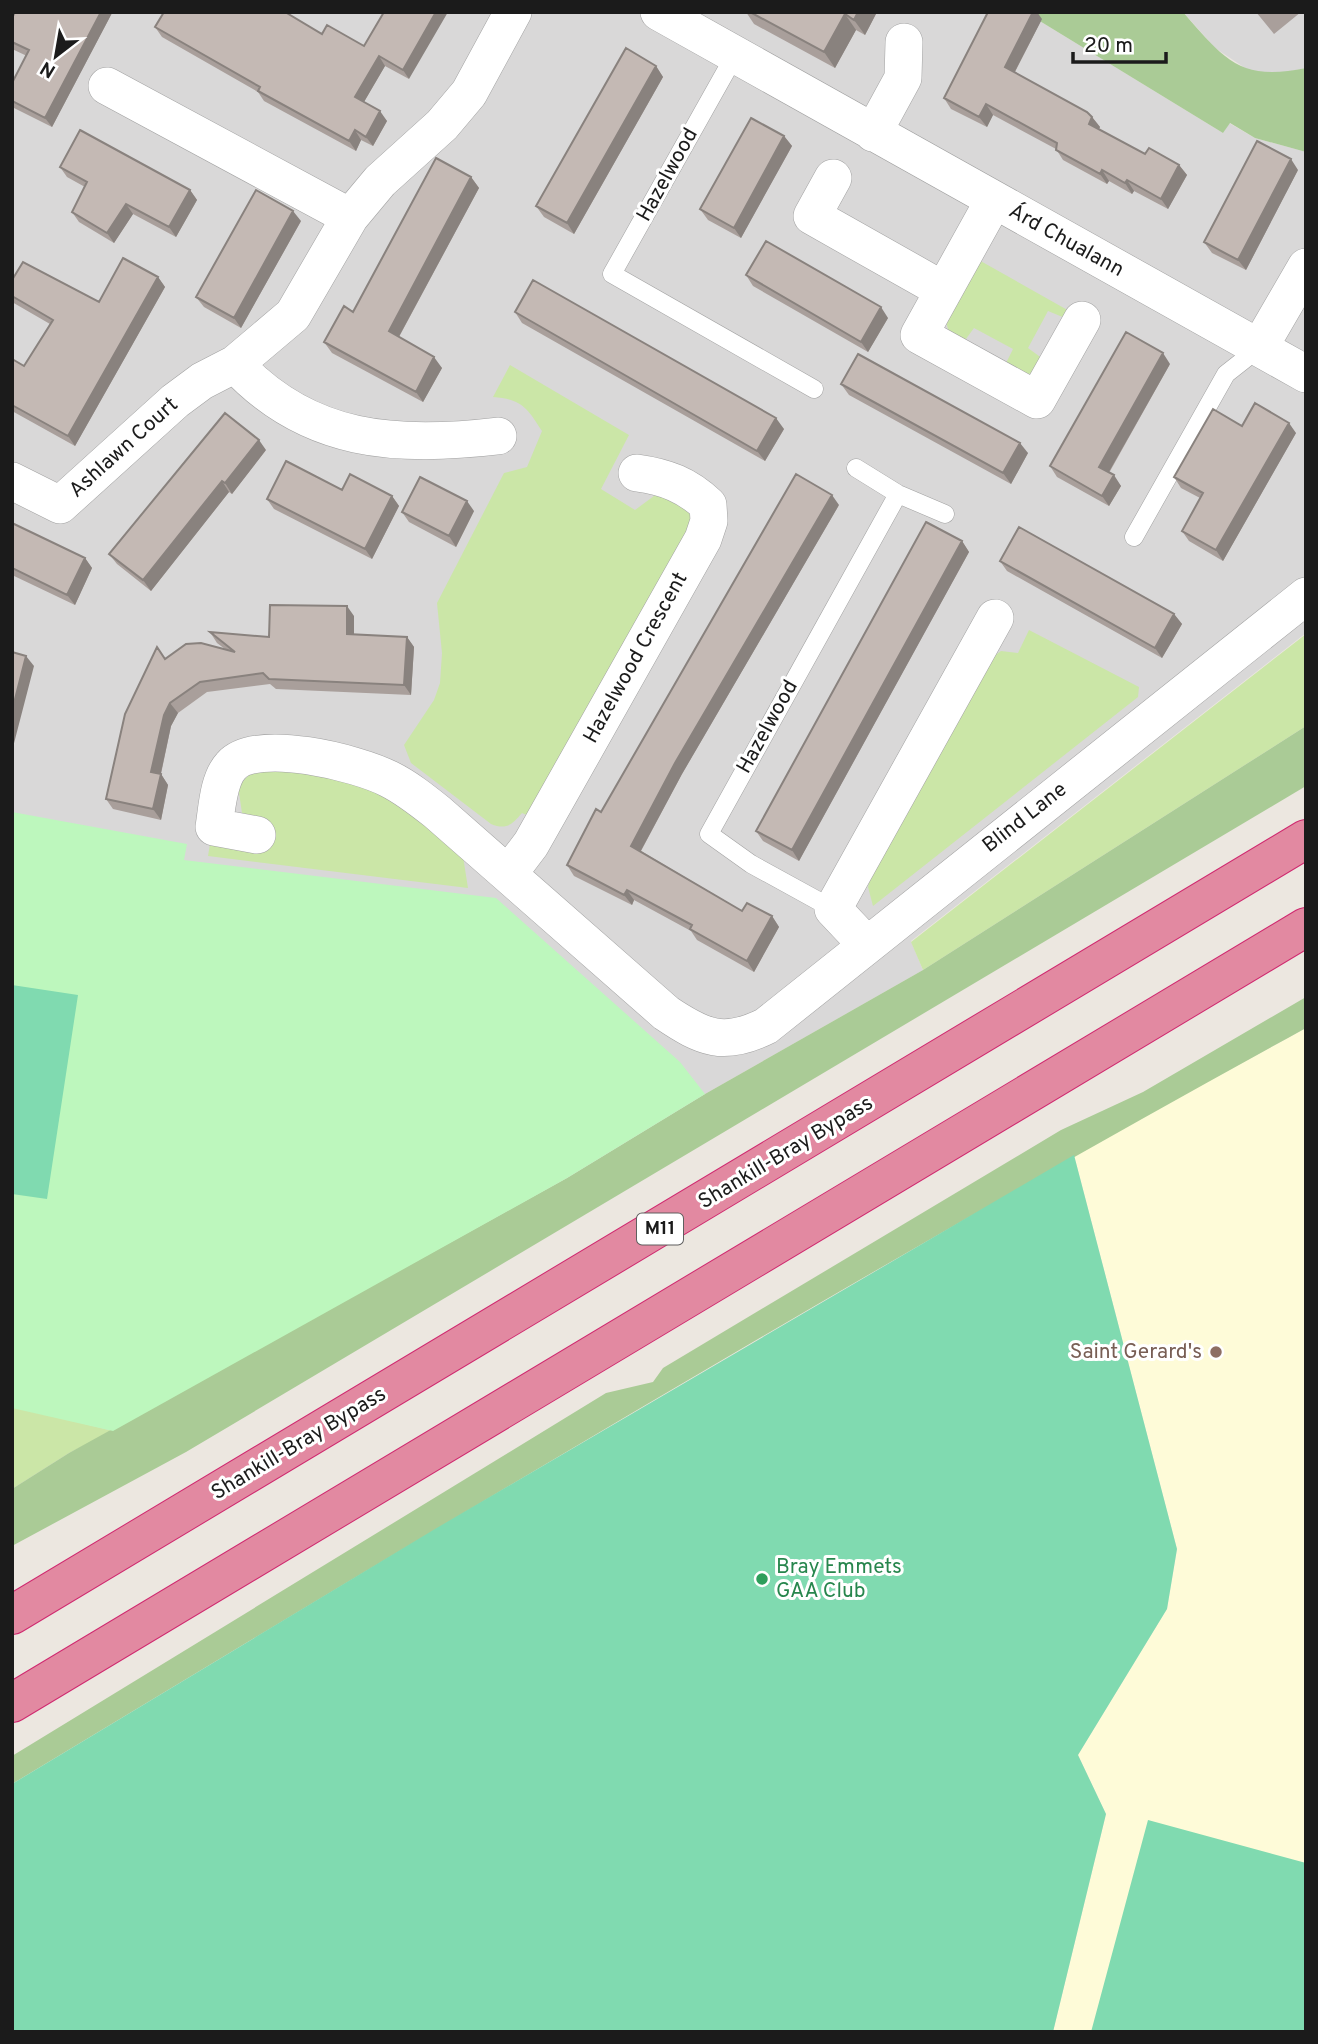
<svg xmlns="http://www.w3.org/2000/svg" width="1318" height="2044" font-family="Overpass,sans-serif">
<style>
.residential{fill:#d9d8d8}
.education{fill:#fefbd8}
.grass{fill:#cbe6a7}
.forest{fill:#aacb96}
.park{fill:#bdf7bd}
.pitch{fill:#80dab0}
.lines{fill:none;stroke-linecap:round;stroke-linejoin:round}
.lane-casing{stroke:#a2a2a2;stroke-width:19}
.street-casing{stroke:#a2a2a2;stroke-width:38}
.highway-casing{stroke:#cf296f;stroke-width:40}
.lane{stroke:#fff;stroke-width:18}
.street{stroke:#fff;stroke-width:37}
.highway{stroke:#e289a1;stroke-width:38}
.wall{fill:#a99f9b}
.shaded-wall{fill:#89827e}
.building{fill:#c4b9b4;stroke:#89827e;stroke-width:2}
.education-dot{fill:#8d6e63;stroke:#fff;stroke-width:2.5}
.leisure-dot{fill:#2e9e5b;stroke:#fff;stroke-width:2.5}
.labels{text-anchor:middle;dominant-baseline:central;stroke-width:6;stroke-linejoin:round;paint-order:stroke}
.shield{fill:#fff;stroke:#5f5f5f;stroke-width:2}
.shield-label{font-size:19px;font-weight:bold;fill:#1b1b1b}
.street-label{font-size:21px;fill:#1b1b1b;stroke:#fff}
.education-label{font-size:21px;fill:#785e54;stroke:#fff;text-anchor:end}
.leisure-label{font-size:21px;fill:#27864d;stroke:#fff;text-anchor:start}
</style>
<rect width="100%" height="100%" fill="#ece7e0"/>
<path class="residential" d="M 12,12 L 1025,12 L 1223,133 L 1229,123 L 1255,138 L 1306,152 L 1306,633 L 911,941 L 923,970 L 705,1094 L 567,1178 L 69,1453 L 12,1489 Z
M 1183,12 L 1306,12 L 1306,68 L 1277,74 L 1251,72 L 1215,48 Z"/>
<path class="education" d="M 1306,1028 L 1306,2032 L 1053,2032 L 1106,1814 L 1078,1755 L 1167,1609 L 1177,1549 L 1074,1155 Z"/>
<path class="grass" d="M 977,259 L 1071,312 L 1065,318 L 1048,311 L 1028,348 L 1043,359 L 1033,373 L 1024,375 L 1006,363 L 1013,349 L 974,328 L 963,343 C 951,337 947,332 946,318 Z
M 510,365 L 629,435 L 601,489 L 635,510 L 658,493 L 671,495 L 693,515 L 692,530 L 531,817 L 522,813 C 512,825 506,830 491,824 L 411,763 L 404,745 L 434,700 L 440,683 L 442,653 L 437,603 L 504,473 L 527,467 L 542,431 C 527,407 521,399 493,397 Z
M 1029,630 L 1139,687 L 1138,697 L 873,906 L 868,887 L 877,854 L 987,661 L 1001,651 L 1018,653 Z
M 1306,634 L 1306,726 L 923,970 L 911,942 Z
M 258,766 L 346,776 L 389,790 L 462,850 L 468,888 L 208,856 L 210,844 L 258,850 L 267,819 L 242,813 L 238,786 Z
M 12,1406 L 113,1431 L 69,1453 L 12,1489 Z"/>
<path class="forest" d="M 1025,12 L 1183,12 C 1224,59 1240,82 1306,68 L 1306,152 L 1255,138 L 1230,123 L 1223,133 Z
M 1306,726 L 1306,786 L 186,1452 L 12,1546 L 12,1489 L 69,1453 L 567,1178 L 705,1094 L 923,970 Z
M 1306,997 L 1306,1028 C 868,1268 440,1526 12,1784 L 12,1756 L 606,1393 L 653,1382 L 663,1368 L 1061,1130 L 1143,1092 Z"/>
<path class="park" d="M 12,812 L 187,844 L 184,860 L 496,898 L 680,1062 L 705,1094 L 567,1178 L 113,1431 L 12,1408 Z"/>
<path class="pitch" d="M 12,985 L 78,995 L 47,1199 L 12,1194 Z
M 1074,1155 L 1177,1549 L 1167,1609 L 1078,1755 L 1106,1814 L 1053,2032 L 12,2032 L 12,1784 L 435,1529 Z
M 1148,1820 L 1306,1863 L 1306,2032 L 1091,2032 Z"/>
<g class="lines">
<defs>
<path id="lane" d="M 735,55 L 612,274 L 814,389
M 856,468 L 898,494 L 945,514
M 1134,537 L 1226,374 L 1259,348
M 833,909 L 751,864 L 709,834 L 898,494"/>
<path id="street" d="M 659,12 L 1306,374
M 107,86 L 350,217
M 873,133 L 903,78 L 904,42
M 833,178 L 812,216 L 943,290
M 994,200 L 919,335 L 1037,400 L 1082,320
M 1259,348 L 1306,267
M 235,364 C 308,443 397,448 498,436
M 12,481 L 60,505 L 175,401 L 202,381 L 235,364 L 293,315 L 350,217 L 380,181 L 442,125 L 469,93 L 513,12
M 257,835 L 214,827 C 217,809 218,780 231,766 C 256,737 358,763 389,779 C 407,788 422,800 437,812 L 666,1013 C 703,1038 724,1047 766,1026 L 1306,596
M 509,873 L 531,844 L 703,539 L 709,521 L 708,505 C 687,485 666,477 637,473
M 866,944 L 833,909 L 995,618"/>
<path id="highway" d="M 12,1615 L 1306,839
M 12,1703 L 1306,927"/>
</defs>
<use href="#lane" class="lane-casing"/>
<use href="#street" class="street-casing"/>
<use href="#highway" class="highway-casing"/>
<use href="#lane" class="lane"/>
<use href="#street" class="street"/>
<use href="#highway" class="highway"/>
</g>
<path class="wall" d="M 15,12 L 112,12 L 112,13 L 52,127 L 12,107 L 12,83 L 27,56 L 12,49 L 12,18 Z
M 384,12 L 409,79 L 385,66 L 364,102 L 387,121 L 373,146 L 361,140 L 356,151 L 264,101 L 258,92 L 162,37 L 155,27 L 322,34 L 364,46 Z
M 746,12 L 877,12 L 865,35 L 856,30 L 835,68 L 754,24 Z
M 1256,12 L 1301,12 L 1274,34 Z
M 1042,19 L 1015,72 L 1092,117 L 1100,127 L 1099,129 L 1145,154 L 1179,165 L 1187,175 L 1168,209 L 1134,191 L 1132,194 L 1109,181 L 1107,184 L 1063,160 L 1056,149 L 993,115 L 987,127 L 951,109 L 944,98 Z
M 656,66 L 663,77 L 574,234 L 544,217 L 536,206 Z
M 784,136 L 792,146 L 741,238 L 708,220 L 700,209 Z
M 60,167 L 190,190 L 197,200 L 176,237 L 133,214 L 114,243 L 79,222 L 72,212 L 85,187 L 67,177 Z
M 1298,170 L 1246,270 L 1212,253 L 1204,242 Z
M 471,177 L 479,188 L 399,337 L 442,368 L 423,402 L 332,353 L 324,342 L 353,312 Z
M 301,221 L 241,328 L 204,307 L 196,297 Z
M 746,275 L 888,318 L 868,352 L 753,286 Z
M 158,277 L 165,287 L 75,446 L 12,411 L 12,359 L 24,366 L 50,324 L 12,302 L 12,296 L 99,302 Z
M 515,312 L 784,429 L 765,461 L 522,323 Z
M 1170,364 L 1109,473 L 1121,486 L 1109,506 L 1057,477 L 1050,466 Z
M 841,384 L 1028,453 L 1011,484 L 849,395 Z
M 1242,426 L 1296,433 L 1223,561 L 1189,541 L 1182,531 L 1200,498 L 1181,488 L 1174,477 Z
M 266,450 L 232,494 L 229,492 L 151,591 L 117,564 L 109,554 Z
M 342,490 L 392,496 L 399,506 L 372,559 L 274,509 L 267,499 Z
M 839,505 L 682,774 L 641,851 L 742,911 L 772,916 L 779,927 L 754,972 L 697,940 L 691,931 L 634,900 L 632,905 L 574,876 L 567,865 Z
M 474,511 L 456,547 L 409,522 L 402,512 Z
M 12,523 L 85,558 L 92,568 L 75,605 L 12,575 Z
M 962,541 L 969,552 L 799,861 L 763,841 L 756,831 Z
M 1000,561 L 1174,614 L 1182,624 L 1162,658 L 1007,571 Z
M 354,616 L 354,634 L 407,637 L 414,647 L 411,695 L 276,689 L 270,684 L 207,692 L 178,713 L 171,726 L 161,774 L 168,785 L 161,820 L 113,809 L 106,799 L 165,659 L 225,649 L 217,643 L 210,632 L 269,637 Z"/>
<path class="shaded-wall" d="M 101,12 L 112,12 L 112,13 L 52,127 L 45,118 Z
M 436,12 L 448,12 L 409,79 L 403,70 Z
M 858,12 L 877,12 L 865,35 L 854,20 Z
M 1033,12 L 1037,12 L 1042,19 L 1012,77 L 1005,67 Z
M 845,14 L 856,30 L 835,68 L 824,52 Z
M 379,56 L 385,66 L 361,107 L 355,97 Z
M 656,66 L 663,77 L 574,234 L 567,223 Z
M 986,104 L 993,115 L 987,127 L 979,117 Z
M 380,111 L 387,121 L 373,146 L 366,137 Z
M 1092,117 L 1100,127 L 1096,134 L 1089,124 Z
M 355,130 L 361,140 L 356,151 L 349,141 Z
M 784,136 L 792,146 L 741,238 L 734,228 Z
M 1291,159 L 1298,170 L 1246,270 L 1238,260 Z
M 1179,165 L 1187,175 L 1168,209 L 1161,199 Z
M 1102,170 L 1109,181 L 1107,184 L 1100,174 Z
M 471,177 L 479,188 L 396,342 L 389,331 Z
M 1127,180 L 1134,191 L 1132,194 L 1125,183 Z
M 190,190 L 197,200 L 176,237 L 169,227 Z
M 126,204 L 133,214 L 114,243 L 107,233 Z
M 293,211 L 301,221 L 241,328 L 234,318 Z
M 158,277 L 165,287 L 75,446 L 68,436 Z
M 881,307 L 888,318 L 868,352 L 861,342 Z
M 1163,353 L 1170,364 L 1106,477 L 1099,467 Z
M 434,357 L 442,368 L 423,402 L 416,392 Z
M 776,418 L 784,429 L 765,461 L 757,451 Z
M 1289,423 L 1296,433 L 1223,561 L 1216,550 Z
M 259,440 L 266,450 L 232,494 L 225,483 Z
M 1020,443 L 1028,453 L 1011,484 L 1003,473 Z
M 1114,475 L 1121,486 L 1109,506 L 1102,496 Z
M 222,481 L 229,492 L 151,591 L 143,580 Z
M 832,495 L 839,505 L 682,774 L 638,856 L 631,846 L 675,763 Z
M 392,496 L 399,506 L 372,559 L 365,549 Z
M 467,501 L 474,511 L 456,547 L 449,536 Z
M 962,541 L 969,552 L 799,861 L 792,850 Z
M 85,558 L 92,568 L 75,605 L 67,595 Z
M 347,606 L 354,616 L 354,644 L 347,634 Z
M 1174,614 L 1182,624 L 1162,658 L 1155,648 Z
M 407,637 L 414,647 L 411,695 L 404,685 Z
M 26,656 L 34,666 L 12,751 L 12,711 Z
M 170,703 L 178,713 L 171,726 L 159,782 L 151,772 L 164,715 Z
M 161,774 L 168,785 L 161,820 L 153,809 Z
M 627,890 L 634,900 L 632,905 L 624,895 Z
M 772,916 L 779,927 L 754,972 L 747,961 Z"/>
<path class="building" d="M 15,12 L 101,12 L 45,118 L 12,101 L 12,83 L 29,50 L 12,42 L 12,18 Z
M 164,12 L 285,12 L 322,34 L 327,25 L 364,46 L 384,12 L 436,12 L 403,70 L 379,56 L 355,97 L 380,111 L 366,137 L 355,130 L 349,141 L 258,91 L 260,87 L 155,27 Z
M 750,12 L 858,12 L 854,20 L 845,14 L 824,52 Z
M 988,12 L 1033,12 L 1005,67 L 1087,112 L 1092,117 L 1089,124 L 1145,154 L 1149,148 L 1179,165 L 1161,199 L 1127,180 L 1125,183 L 1102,170 L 1100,174 L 1056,150 L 1057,143 L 986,104 L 979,117 L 944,98 Z
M 626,48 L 656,66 L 567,223 L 536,206 Z
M 751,118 L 784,136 L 734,228 L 700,209 Z
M 80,130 L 190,190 L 169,227 L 126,204 L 107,233 L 72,212 L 87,182 L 60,167 Z
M 1257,141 L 1291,159 L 1238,260 L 1204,242 Z
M 436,158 L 471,177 L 389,331 L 434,357 L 416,392 L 324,342 L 344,306 L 353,312 Z
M 256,190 L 293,211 L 234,318 L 196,297 Z
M 766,241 L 881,307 L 861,342 L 746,275 Z
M 123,258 L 158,277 L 68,436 L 12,405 L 12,359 L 24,366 L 53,320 L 12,296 L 12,280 L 23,262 L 99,302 Z
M 533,280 L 776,418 L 757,451 L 515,312 Z
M 1126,332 L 1163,353 L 1099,467 L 1114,475 L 1102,496 L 1050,466 Z
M 858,354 L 1020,443 L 1003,473 L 841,384 Z
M 1255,403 L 1289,423 L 1216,550 L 1182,531 L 1203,493 L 1174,477 L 1213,409 L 1242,426 Z
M 225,413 L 259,440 L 225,483 L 222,481 L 143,580 L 109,554 Z
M 286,461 L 342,490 L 350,474 L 392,496 L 365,549 L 267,499 Z
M 796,474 L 832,495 L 675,763 L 631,846 L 742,911 L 747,903 L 772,916 L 747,961 L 690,929 L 692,925 L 627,890 L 624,895 L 567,865 L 596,809 L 601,812 Z
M 420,477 L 467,501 L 449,536 L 402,512 Z
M 926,522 L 962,541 L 792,850 L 756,831 Z
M 12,523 L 85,558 L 67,595 L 12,568 Z
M 1019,527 L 1174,614 L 1155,648 L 1000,561 Z
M 270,605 L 347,606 L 347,634 L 407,637 L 404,685 L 269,679 L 263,673 L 200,682 L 170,703 L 164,715 L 151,772 L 161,774 L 153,809 L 106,799 L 125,714 L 157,647 L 165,659 L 186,644 L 201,643 L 235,652 L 210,632 L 269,637 Z
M 12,652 L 26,656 L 12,711 Z"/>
<circle class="education-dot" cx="1216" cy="1352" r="7"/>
<circle class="leisure-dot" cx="762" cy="1579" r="7"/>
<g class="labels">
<rect class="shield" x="637" y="1213.5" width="46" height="31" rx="5"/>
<g class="shield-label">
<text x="660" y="1229">M11</text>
</g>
<g class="street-label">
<text transform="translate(668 175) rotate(-61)">Hazelwood</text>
<text transform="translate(1066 241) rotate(29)">Árd Chualann</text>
<text transform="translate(124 448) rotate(-42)">Ashlawn Court</text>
<text transform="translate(636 658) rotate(-61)">Hazelwood Crescent</text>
<text transform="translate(768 727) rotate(-61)">Hazelwood</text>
<text transform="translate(1025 818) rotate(-38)">Blind Lane</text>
<text transform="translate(786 1153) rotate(-31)">Shankill-Bray Bypass</text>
<text transform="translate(299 1444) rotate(-31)">Shankill-Bray Bypass</text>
</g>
<g class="education-label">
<text x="1202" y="1352">Saint Gerard's</text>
</g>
<g class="leisure-label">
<text x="776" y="1567">Bray Emmets<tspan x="776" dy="24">GAA Club</tspan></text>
</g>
</g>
<rect width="1318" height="2044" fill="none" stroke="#1b1b1b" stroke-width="28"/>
<g transform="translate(56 56) rotate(211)" stroke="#ffffff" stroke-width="5" paint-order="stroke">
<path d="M0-5L12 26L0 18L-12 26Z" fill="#1b1b1b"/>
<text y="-10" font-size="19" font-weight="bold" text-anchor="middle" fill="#1b1b1b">N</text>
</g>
<path d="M1073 52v10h93v-10" fill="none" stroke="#1b1b1b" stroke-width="3.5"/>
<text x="1084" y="52" font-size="21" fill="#1b1b1b" stroke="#ffffff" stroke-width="5" paint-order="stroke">20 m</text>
</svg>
